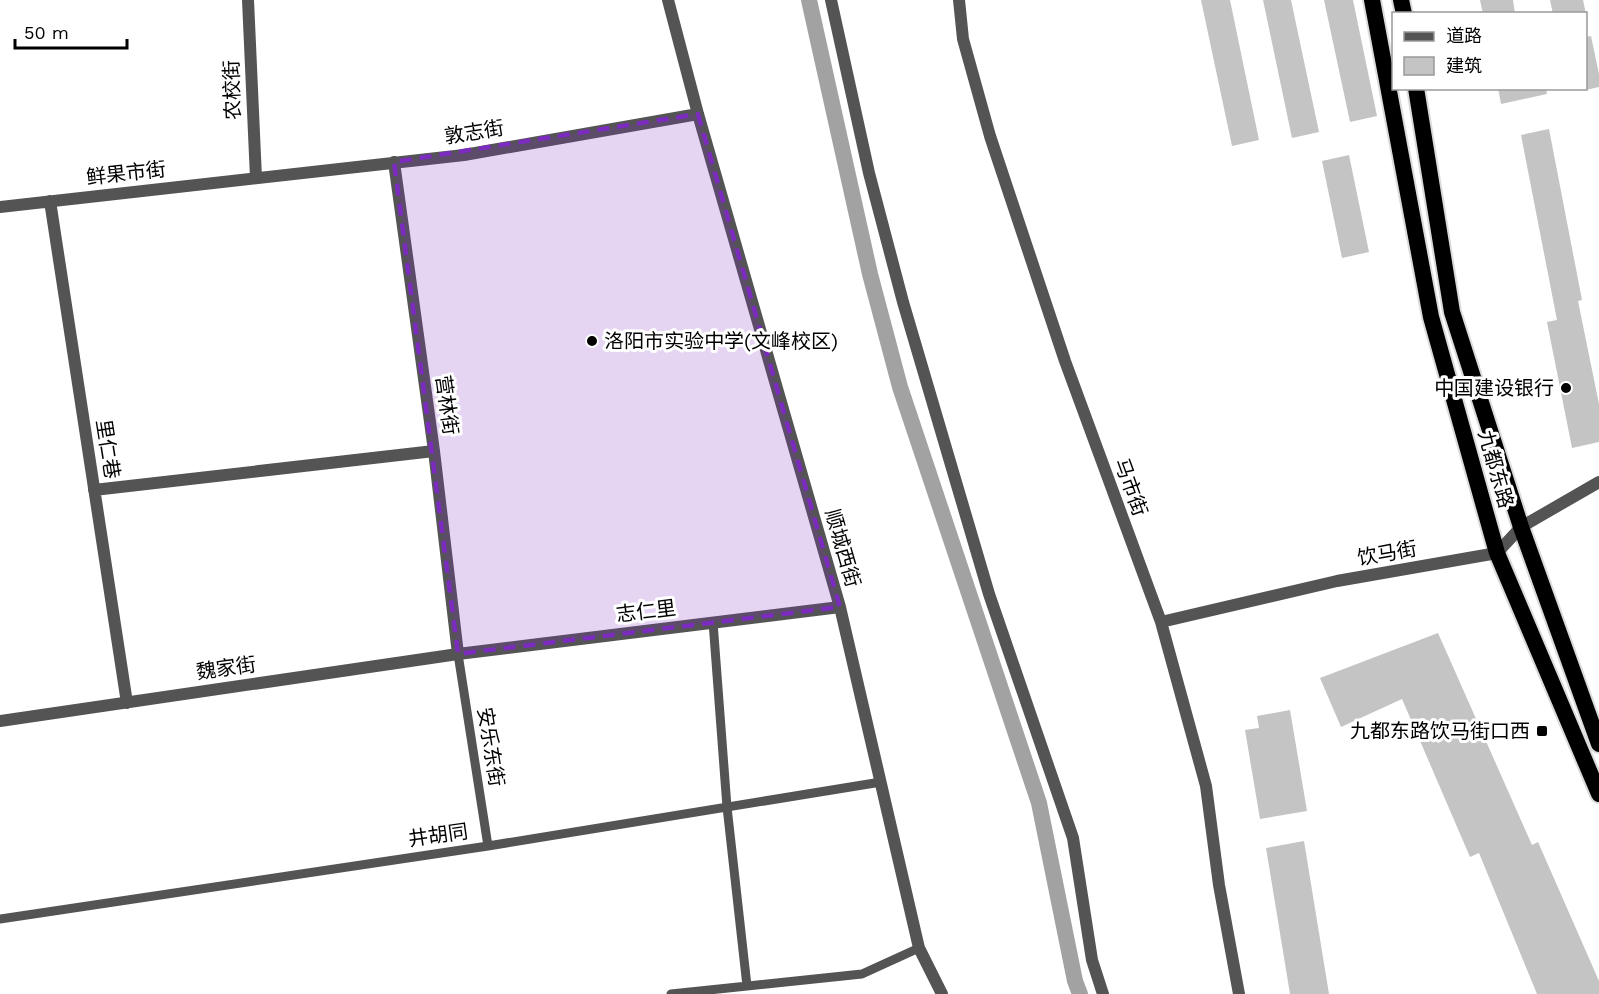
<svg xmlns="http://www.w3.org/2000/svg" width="1599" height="994" font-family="'Work Sans','Noto Sans SC',sans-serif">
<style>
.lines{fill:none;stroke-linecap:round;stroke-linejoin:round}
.canal{stroke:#a2a2a2;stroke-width:16}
.building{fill:#c4c4c4}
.trunk-casing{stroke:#dbdbdb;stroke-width:20}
.service{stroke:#545454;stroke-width:9}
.minor{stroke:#545454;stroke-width:12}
.trunk{stroke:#000;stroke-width:16}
.marked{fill:#7b2cbf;fill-opacity:0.2;stroke:#7b2cbf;stroke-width:4.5;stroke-dasharray:12 8;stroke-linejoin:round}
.poi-dot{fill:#000;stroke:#fff;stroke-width:2}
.labels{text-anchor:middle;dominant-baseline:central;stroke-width:6;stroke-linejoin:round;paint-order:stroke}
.street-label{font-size:20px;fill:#000;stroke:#fff}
.poi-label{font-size:20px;fill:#000;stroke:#fff;text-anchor:end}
</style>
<rect width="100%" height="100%" fill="#fff"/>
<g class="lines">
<path class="canal" d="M 809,0 L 870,274 L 900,387 L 1039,803 L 1075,981 L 1080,994"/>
</g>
<path class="building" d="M 1201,0 L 1230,0 L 1259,140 L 1232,146 Z
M 1263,0 L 1291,0 L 1319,132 L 1292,138 Z
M 1324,0 L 1353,0 L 1377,116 L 1350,122 Z
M 1480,0 L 1513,0 L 1515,14 L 1483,14 Z
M 1550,0 L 1583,0 L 1586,14 L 1553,14 Z
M 1591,36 L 1599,74 L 1599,87 L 1586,90 L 1586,37 Z
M 1498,88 L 1546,88 L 1547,94 L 1501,104 Z
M 1549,129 L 1582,300 L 1578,301 L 1599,404 L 1599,442 L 1572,448 L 1547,322 L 1557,320 L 1521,135 Z
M 1349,155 L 1369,252 L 1342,258 L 1322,161 Z
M 1438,633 L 1532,845 L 1538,842 L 1599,981 L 1599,994 L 1537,994 L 1479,853 L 1470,857 L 1402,699 L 1341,727 L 1320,678 Z
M 1290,710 L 1307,811 L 1260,819 L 1245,730 L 1259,728 L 1257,716 Z
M 1304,841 L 1329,994 L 1290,994 L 1266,848 Z"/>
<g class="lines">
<defs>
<path id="trunk" d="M 1372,0 L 1431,317 L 1497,553 L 1599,794
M 1401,0 L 1404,14
M 1416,88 L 1452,312 L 1521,527 L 1599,744"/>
</defs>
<use href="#trunk" class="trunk-casing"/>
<path class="service" d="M 713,622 L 727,807 L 747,986
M 458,654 L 488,846
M 0,919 L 488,846 L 881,782
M 671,994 L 862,974 L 919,948"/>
<path class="minor" d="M 248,0 L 256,178
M 668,0 L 698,114 L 840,607 L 919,948 L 942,994
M 831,0 L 869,173 L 903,302 L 989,594 L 1073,838 L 1092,960 L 1103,994
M 959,0 L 963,39 L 990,136 L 1065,361 L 1161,622 L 1206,786 L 1219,885 L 1239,994
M 394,162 L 434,451 L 458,654
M 50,201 L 127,703
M 0,207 L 464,155 L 698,114
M 94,490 L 434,451
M 1161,622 L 1337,581 L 1497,553 L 1521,527 L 1599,482
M 0,721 L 458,654 L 840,607"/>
<use href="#trunk" class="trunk"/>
</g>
<path class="marked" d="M 698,114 L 840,607 L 458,654 L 394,162 Z"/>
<g class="poi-dot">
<circle cx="592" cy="341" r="6"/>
<circle cx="1566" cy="388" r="6"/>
<rect x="1536" y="725" width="12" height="12" rx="3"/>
</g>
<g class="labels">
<g class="street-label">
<text transform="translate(232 90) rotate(-92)">农校街</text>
<text transform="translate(474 132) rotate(-9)">敦志街</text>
<text transform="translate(126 173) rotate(-6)">鲜果市街</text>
<text transform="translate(447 405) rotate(82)">营林街</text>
<text transform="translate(108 449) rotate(81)">里仁巷</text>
<text transform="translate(1496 469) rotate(74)">九都东路</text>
<text transform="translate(1131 487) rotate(70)">马市街</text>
<text transform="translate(843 548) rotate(74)">顺城西街</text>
<text transform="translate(1387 553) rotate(-10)">饮马街</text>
<text transform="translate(646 611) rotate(-7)">志仁里</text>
<text transform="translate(226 668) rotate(-8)">魏家街</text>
<text transform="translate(491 747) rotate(81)">安乐东街</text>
<text transform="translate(438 835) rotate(-8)">井胡同</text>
</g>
<g class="poi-label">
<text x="604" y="341" text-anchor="start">洛阳市实验中学(文峰校区)</text>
<text x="1554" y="388">中国建设银行</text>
<text x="1530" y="731">九都东路饮马街口西</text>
</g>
</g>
<rect x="1392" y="12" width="195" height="78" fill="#ffffff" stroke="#999999" stroke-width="1.5"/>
<rect x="1404" y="32" width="30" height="9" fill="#545454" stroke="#999999" stroke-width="1.5"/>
<text x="1446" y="42" font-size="18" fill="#000000">道路</text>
<rect x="1404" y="57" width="30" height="18" fill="#c4c4c4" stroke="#999999" stroke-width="1.5"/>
<text x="1446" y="72" font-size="18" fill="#000000">建筑</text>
<path d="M15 39v9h112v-9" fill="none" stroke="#000000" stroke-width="3"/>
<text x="24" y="39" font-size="18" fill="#000000" stroke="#ffffff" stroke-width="4.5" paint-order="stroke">50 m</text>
</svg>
